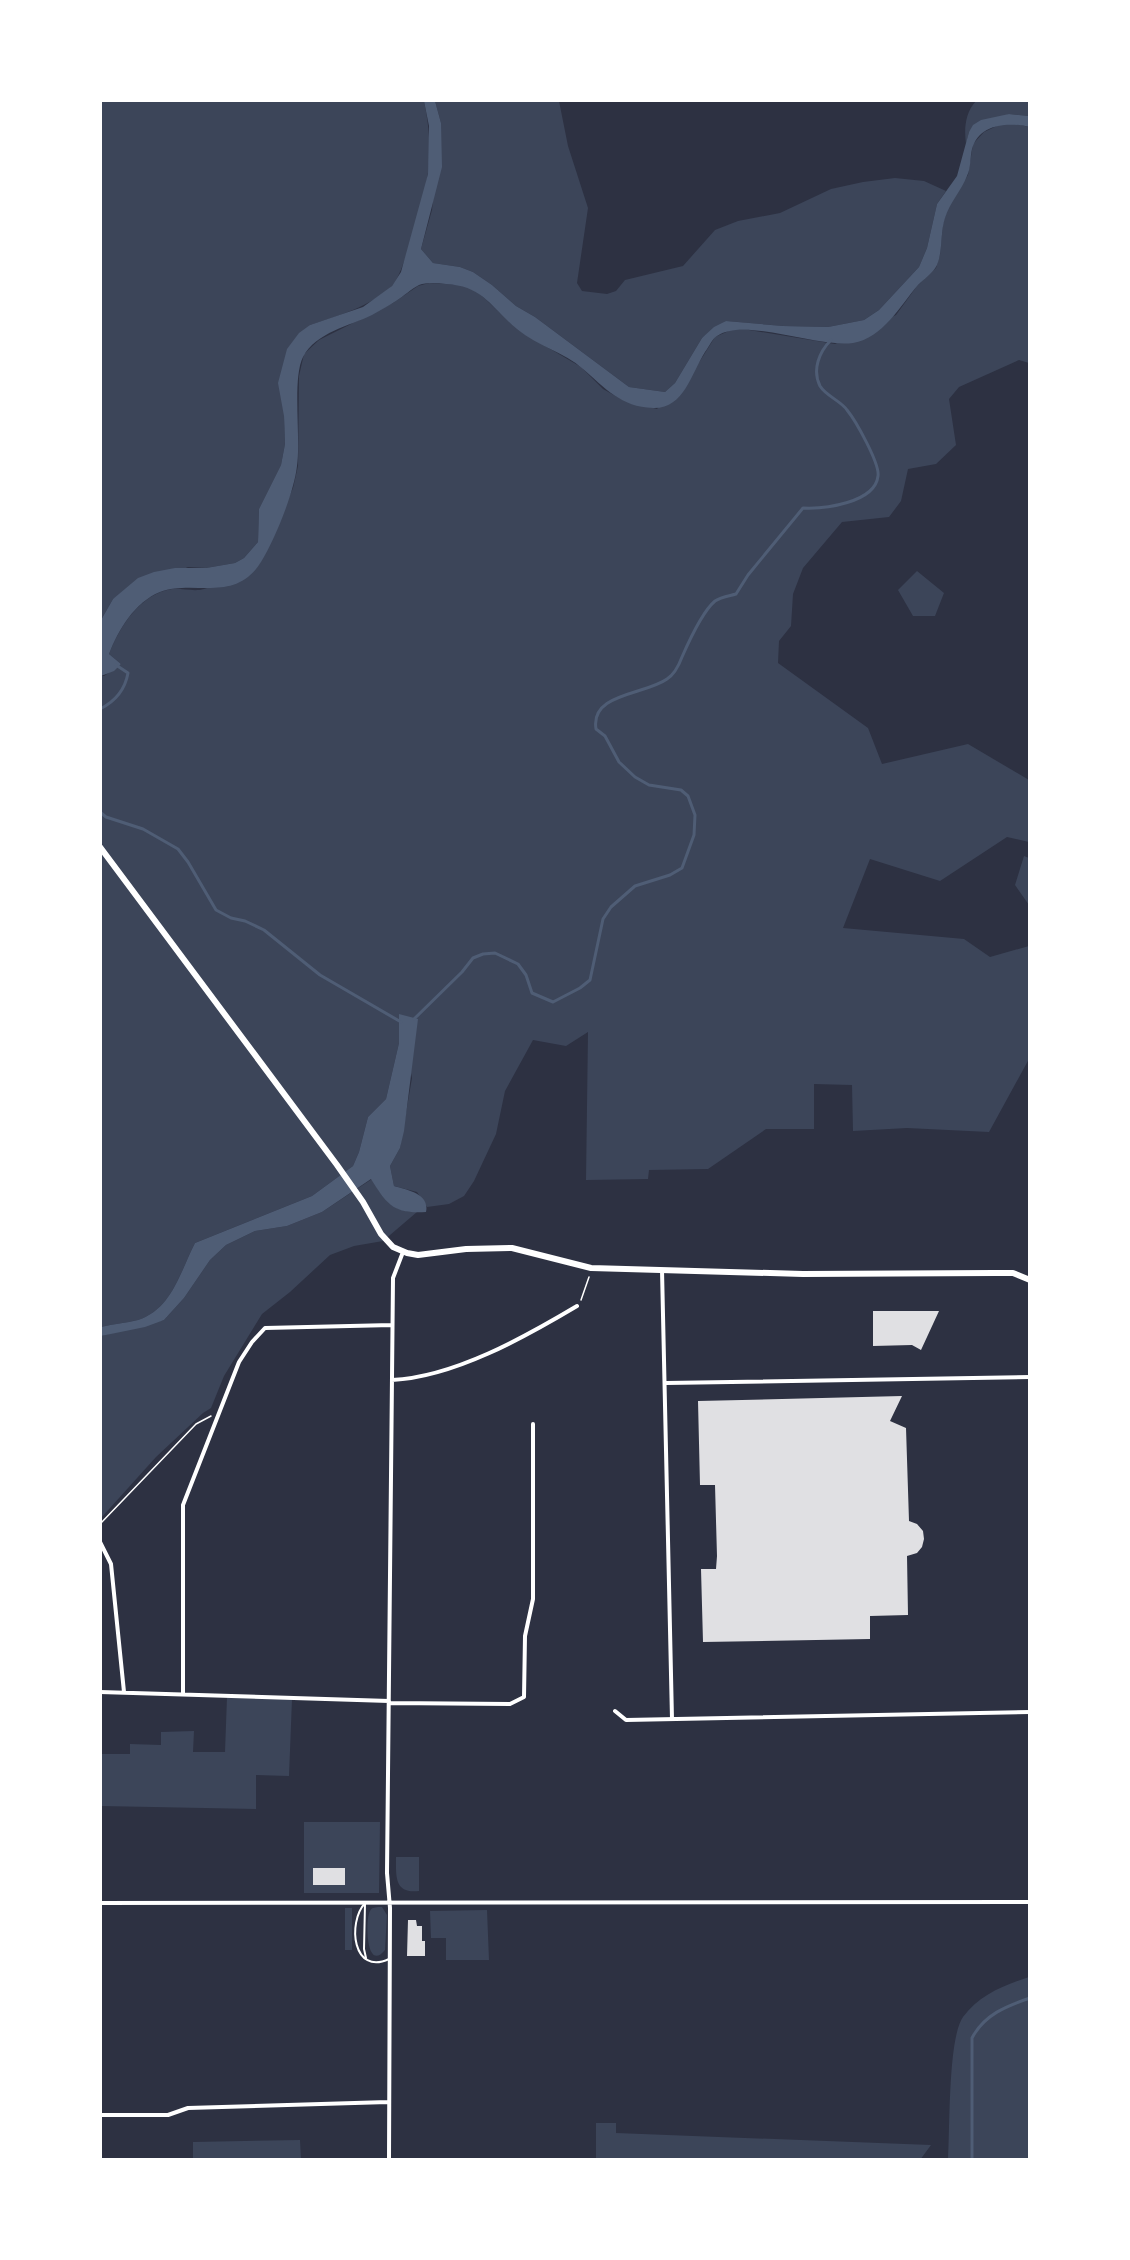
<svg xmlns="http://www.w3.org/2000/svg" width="1130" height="2260" font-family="Spectral,serif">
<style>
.green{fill:#3c4559}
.water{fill:#4f5d75}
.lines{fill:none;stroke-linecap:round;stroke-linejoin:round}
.stream{stroke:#4f5d75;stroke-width:3}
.building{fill:#e0e0e3}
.path{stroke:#fff;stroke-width:1.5}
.service{stroke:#fff;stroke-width:2}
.minor{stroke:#fff;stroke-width:4}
.secondary{stroke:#fff;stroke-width:6}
</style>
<rect width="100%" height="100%" fill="#2d3142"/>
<path class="green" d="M 101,101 L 424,101 C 429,124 431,149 428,173 C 425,194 405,272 392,286 C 374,305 335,317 310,325 L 284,416 L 285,444 L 281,465 L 259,509 L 258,542 L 244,558 L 235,563 L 206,568 L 188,567 L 113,599 L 101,620 Z
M 435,101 L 559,101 L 568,146 L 588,208 L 577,283 L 582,291 L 607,294 L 616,291 L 625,280 L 683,266 L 715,230 L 738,221 L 780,213 L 831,189 L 863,182 L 895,178 L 924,181 L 946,191 L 937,204 L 927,248 L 919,267 L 879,310 L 864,320 L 828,327 L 783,326 L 726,321 L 702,338 L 675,383 L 665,392 L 629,387 L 535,317 L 516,306 L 492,285 L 473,272 L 460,267 L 433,263 L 421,249 L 432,210 L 441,123 Z
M 976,101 L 1029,101 L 1029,116 L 1009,114 L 969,132 L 966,144 C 964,129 965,113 976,101 Z
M 1013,123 L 1029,127 L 1029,363 L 1019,360 L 959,387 L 949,399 L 956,445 L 936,464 L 908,469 L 901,501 L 889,517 L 842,522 L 803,568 L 793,594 L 791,626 L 779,641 L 778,663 L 868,728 L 882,764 L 968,744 L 1029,780 L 1029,842 L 1007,837 L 940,881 L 870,859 L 843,928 L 964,939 L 990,957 L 1029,946 L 1029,1059 L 989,1132 L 907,1128 L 853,1131 L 852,1085 L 814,1084 L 814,1129 L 766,1129 L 708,1169 L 649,1170 L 648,1179 L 586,1180 L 588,1032 L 566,1046 L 533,1040 L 505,1091 L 496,1134 L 474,1181 L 464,1196 L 449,1204 L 427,1207 L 417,1192 L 394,1186 L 390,1166 L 400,1148 L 412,1078 L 399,1015 L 399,1043 L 386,1099 L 368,1117 L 359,1152 L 353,1166 L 312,1196 L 195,1243 C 180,1272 172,1309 138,1320 C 126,1323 113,1324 101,1327 L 101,676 L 104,676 L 121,664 L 109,654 C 120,626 140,594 172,589 C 182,588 194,592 204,589 C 223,584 242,571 260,563 L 293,488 L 298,466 L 299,376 L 304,354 L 319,340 L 393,303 L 418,286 L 429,283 L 463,285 L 478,292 L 518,330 L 581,367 L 603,389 L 621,399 L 657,409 L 700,361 L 715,337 L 731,330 L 749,330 L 835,344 L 896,315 L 917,286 L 936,268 L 940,255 L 943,223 L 949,205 L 968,175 L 973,144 L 984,132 L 1001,124 Z
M 917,571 L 944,593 L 935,616 L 913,616 L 898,590 Z
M 1024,856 L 1029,858 L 1029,905 L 1015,885 Z
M 372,1179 C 381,1197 394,1213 417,1212 L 383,1241 L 354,1246 L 330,1255 L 290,1292 L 262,1314 L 224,1376 L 211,1408 L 203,1413 L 156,1457 L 101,1518 L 101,1336 L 164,1320 L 184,1298 L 210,1260 L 226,1245 L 255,1231 L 287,1226 L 322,1212 Z
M 227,1697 L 292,1699 L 289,1776 L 256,1775 L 256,1809 L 101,1806 L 101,1754 L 130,1754 L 130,1744 L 161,1745 L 161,1732 L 194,1731 L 193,1752 L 225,1752 Z
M 304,1822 L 380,1822 L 379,1893 L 304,1893 Z
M 396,1857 L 419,1857 L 419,1891 C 394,1894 396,1876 396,1857 Z
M 378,1907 L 382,1907 L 387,1915 L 385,1950 C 366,1973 365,1920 370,1911 C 372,1907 374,1908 378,1907 Z
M 345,1908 L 352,1908 L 352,1950 L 345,1950 Z
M 487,1910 L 489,1960 L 446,1960 L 446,1938 L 431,1938 L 430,1911 Z
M 1029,1977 L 1029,2159 L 948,2159 C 950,2129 948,2038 963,2017 C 979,1995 1004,1985 1029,1977 Z
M 596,2123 L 616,2123 L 616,2133 L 931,2145 L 920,2160 L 596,2159 Z
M 300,2140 L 301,2159 L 193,2159 L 193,2142 Z"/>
<path class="water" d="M 424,101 L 435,101 L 441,123 L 442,167 L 421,249 L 433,263 L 460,267 L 473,272 L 492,285 L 516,306 L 535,317 L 629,387 L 665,392 L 675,383 L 702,338 L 714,327 L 726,321 L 783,326 L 828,327 L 864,320 L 879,310 L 919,267 L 927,248 L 937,204 L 957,176 L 969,132 L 973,125 L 981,120 L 1009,114 L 1029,116 L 1030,127 C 1009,122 979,123 972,149 C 970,157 971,168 967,176 C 961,191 950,202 945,218 C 940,233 943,251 937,265 C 933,273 924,279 918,285 C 900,306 883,338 853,343 C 817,348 745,317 717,336 C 712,339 709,347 705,352 C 691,374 684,409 653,408 C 621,407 605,388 583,369 C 564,352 538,346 518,330 C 491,308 484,286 446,284 C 437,283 427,282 419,285 C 411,289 404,296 396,301 C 389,306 380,310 372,315 C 350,326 316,332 303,357 C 292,379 301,438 297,466 C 294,493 275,539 261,562 C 235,604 194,579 160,592 C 135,602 118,630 109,654 L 121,664 L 114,671 L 101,676 L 101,620 L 113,599 L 138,578 L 154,572 L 175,568 L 206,568 L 235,563 L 244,558 L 258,542 L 259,509 L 281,465 L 285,444 L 284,416 L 278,383 L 287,349 L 299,333 L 310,325 L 363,307 L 392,286 L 401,272 L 428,174 L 429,126 Z
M 399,1014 L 418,1019 L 404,1131 L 400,1148 L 390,1166 L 394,1186 C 406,1190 430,1193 426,1212 C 394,1214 387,1205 371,1179 L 322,1212 L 287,1226 L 255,1231 L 226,1245 L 210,1260 L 184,1298 L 164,1320 L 145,1327 L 101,1336 L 101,1327 C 113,1324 126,1323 138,1320 C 172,1309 180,1272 195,1243 L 312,1196 L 353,1166 L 359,1152 L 368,1117 L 386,1099 L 399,1043 Z"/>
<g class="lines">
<path class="stream" d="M 100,709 C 116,701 125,690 128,673 L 116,665
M 100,812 L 106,817 L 143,829 L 178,849 L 188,862 L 216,910 L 231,918 L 245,921 L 264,930 L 320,975 L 401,1022
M 414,1019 L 462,972 L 473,958 L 483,954 L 495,953 L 518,964 L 526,975 L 532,993 L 553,1002 L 580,988 L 590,980 L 603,919 L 611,907 L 635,886 L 670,875 L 682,868 L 694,835 L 695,815 L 688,796 L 681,790 L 649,785 L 635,777 L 619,762 L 605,736 L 596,729 C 590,693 645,695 667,679 C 675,674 679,665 682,657 C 689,641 702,612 715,601 C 721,597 729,596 736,594 L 748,575 L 803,508 C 824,509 875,503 878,476 C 880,464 856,421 847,410 C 841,401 826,396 820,386 C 812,370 819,352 831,340
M 972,2160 L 972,2038 C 984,2015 1006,2006 1030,1998"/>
</g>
<path class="building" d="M 873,1311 L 939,1311 L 921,1350 L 912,1345 L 873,1346 Z
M 902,1396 L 890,1421 L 906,1428 L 909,1521 L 917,1524 L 923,1531 L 924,1539 L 922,1547 L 917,1553 L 907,1556 L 908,1615 L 870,1616 L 870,1639 L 703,1642 L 701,1569 L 716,1569 L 717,1556 L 715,1485 L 700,1485 L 698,1401 Z
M 313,1868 L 345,1868 L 345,1885 L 313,1885 Z
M 408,1920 L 416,1920 L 417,1926 L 422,1926 L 422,1941 L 425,1941 L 425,1956 L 407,1956 Z"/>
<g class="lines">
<path class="path" d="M 581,1300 L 589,1277
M 100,1524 L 196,1424 L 211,1416"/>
<path class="service" d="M 365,1903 C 347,1923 353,1976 389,1959
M 365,1904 L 364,1949 L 366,1958"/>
<path class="minor" d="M 662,1270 L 672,1719
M 392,1380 C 454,1377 525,1337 577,1306
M 666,1383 L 1030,1377
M 100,1542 L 111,1564 L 124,1692
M 100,1692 L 389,1701
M 183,1694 L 183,1505 L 239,1362 L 252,1342 L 265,1328 L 392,1325
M 389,1703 L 510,1704 L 524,1697 L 525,1636 L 533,1599 L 533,1424
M 615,1711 L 626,1720 L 1030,1712
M 100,1903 L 1030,1902
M 100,2115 L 168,2115 L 188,2108 L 388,2102
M 389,2160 L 390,1908 L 387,1873 L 393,1278 L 403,1252"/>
<path class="secondary" d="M 100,847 L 337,1165 L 363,1202 L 381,1234 L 393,1247 L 407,1253 L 418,1255 L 466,1249 L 512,1248 L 591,1268 L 803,1274 L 995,1273 L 1013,1273 L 1030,1280"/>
</g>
<rect width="1130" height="2260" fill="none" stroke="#ffffff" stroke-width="204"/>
</svg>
